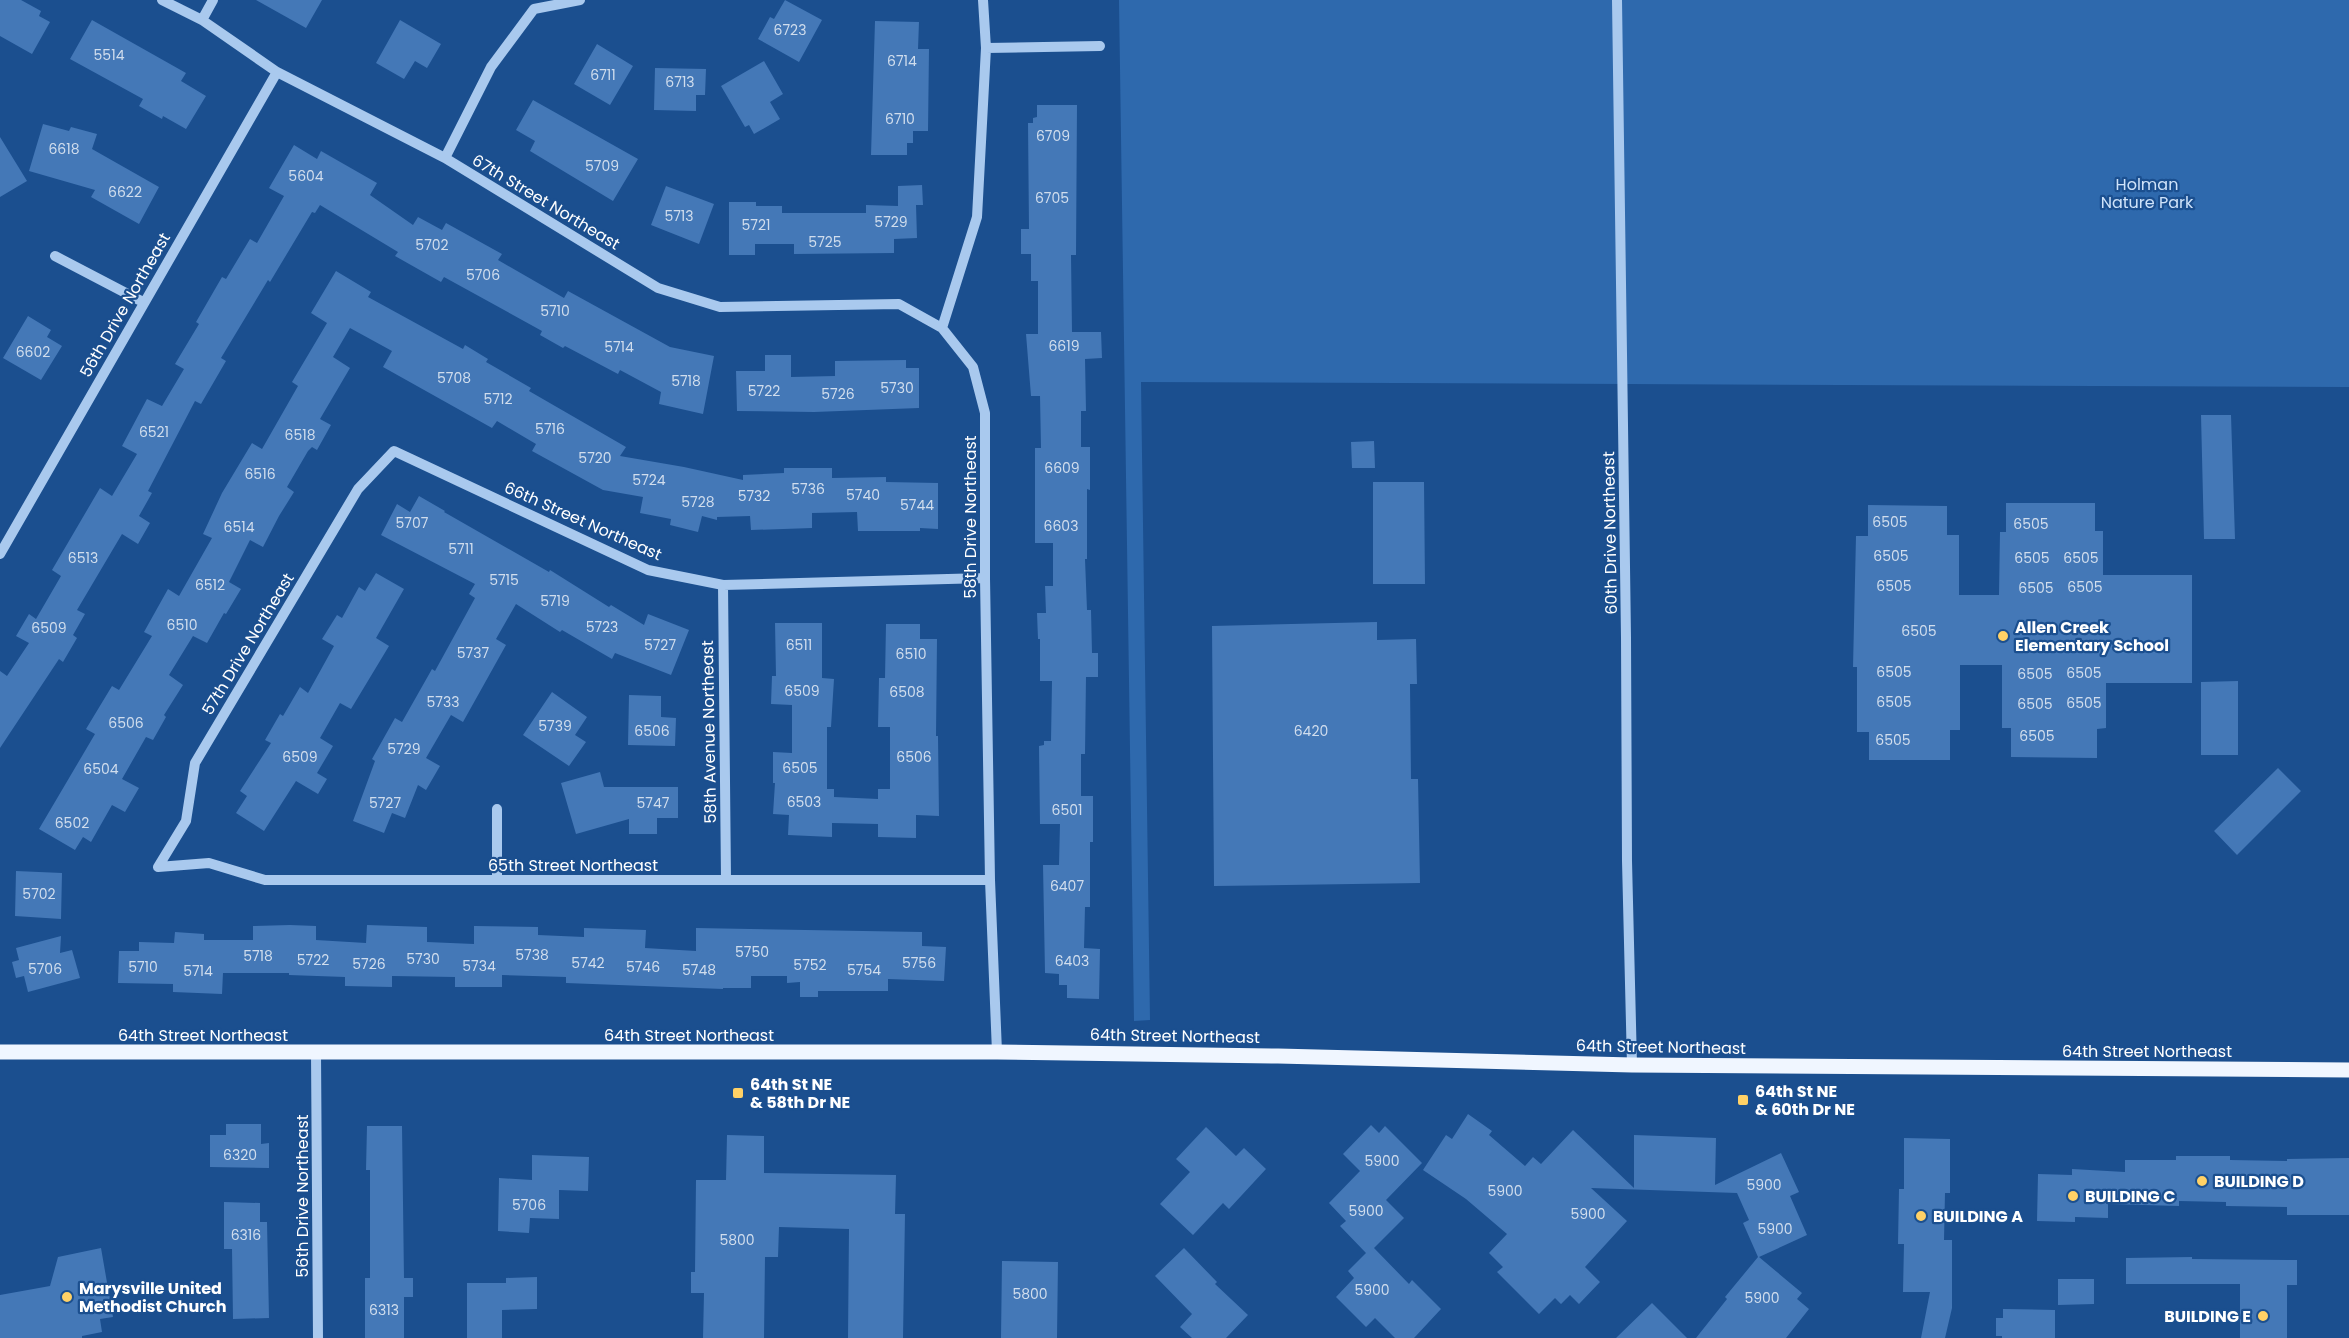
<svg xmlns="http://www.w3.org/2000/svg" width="2349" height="1338" font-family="Poppins,sans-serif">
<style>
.green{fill:#2e69ad}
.building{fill:#4478b7}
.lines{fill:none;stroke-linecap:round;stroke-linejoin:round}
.minor{stroke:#a9c9ee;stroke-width:10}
.major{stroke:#f0f6ff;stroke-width:15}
.poi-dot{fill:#ffd166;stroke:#1b4f8f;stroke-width:2}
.labels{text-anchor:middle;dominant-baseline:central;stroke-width:4.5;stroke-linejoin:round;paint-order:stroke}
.number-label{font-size:14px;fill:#d0dded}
.park-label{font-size:16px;fill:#cfe3fa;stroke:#1b4f8f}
.street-label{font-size:16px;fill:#fff;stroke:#1b4f8f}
.poi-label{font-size:16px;font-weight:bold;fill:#fff;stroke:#1b4f8f;text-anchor:start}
</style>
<rect width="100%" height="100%" fill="#1b4f8f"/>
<path class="green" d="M 1119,0 L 2349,0 L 2349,387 L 1141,382 L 1150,1020 L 1134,1021 Z"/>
<path class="building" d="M 0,0 L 21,0 L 41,11 L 39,16 L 50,22 L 32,54 L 0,36 Z
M 256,0 L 322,0 L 306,28 Z
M 785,0 L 822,20 L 799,62 L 758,39 L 770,17 L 774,19 Z
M 92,20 L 186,73 L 181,81 L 206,96 L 186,129 L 163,116 L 162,119 L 139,106 L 143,99 L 70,59 Z
M 400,20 L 441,44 L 427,68 L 415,61 L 404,79 L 376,63 Z
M 875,21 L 919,22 L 918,49 L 929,49 L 928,131 L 913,131 L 913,143 L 907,143 L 907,155 L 871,155 Z
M 597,44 L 633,66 L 610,105 L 574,84 Z
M 764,61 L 783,94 L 770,102 L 780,119 L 754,134 L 749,125 L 745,127 L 721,86 Z
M 655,68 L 706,69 L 705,95 L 696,95 L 696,111 L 654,110 Z
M 533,100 L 638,159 L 613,201 L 530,151 L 535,141 L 516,130 Z
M 1037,105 L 1077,105 L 1076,255 L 1071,255 L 1072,332 L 1101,332 L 1102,358 L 1085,359 L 1086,411 L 1081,411 L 1081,447 L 1090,447 L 1090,490 L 1087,489 L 1087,559 L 1085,559 L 1087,610 L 1091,610 L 1092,653 L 1098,653 L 1098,677 L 1086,677 L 1085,754 L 1081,754 L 1081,796 L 1093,796 L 1093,842 L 1090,842 L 1090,907 L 1085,907 L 1084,948 L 1100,949 L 1099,999 L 1067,998 L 1067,985 L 1059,985 L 1059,974 L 1045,973 L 1043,865 L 1059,865 L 1060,824 L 1040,824 L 1039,746 L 1044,745 L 1044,741 L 1051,741 L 1052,681 L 1040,681 L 1040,639 L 1038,639 L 1037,613 L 1046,613 L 1045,586 L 1053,586 L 1053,543 L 1035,543 L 1035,448 L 1041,448 L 1040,396 L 1031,396 L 1026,334 L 1038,334 L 1038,281 L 1031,281 L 1031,254 L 1021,254 L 1021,229 L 1029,229 L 1028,123 L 1033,123 L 1033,118 L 1037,117 Z
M 43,124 L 69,131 L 71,127 L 97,134 L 92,149 L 159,187 L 139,224 L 91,197 L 95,190 L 29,171 Z
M 0,137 L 27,181 L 0,197 Z
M 294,145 L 317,159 L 321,151 L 377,183 L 370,195 L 413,225 L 418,217 L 442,230 L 446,223 L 502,254 L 498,260 L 564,298 L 568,291 L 670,347 L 714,356 L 703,414 L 659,404 L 661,392 L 620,370 L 618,374 L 565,346 L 563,348 L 540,335 L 542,331 L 444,277 L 441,282 L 395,256 L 398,252 L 320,205 L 315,213 L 312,212 L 270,282 L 268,280 L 221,358 L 226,361 L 201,404 L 195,401 L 148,491 L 152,493 L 139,516 L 150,523 L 138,544 L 122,534 L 77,610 L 85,614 L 73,635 L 77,638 L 63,662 L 59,659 L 0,748 L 0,671 L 7,676 L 29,643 L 16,636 L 29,614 L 36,619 L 61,576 L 52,570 L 100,488 L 112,496 L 137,454 L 122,446 L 147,399 L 162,406 L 184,369 L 175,364 L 199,324 L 196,322 L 222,277 L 226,279 L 250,239 L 257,243 L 284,196 L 269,188 Z
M 922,185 L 923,205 L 916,205 L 917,238 L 894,239 L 894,253 L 794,254 L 794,244 L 755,244 L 755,255 L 729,255 L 729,202 L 756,202 L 756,206 L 782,206 L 782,213 L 866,213 L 866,205 L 898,206 L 898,186 Z
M 666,186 L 714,204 L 699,244 L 651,225 Z
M 336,271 L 371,292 L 368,297 L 463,349 L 465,345 L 488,359 L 486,362 L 531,388 L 529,391 L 626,447 L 620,456 L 684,467 L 743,480 L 743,475 L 784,473 L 784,468 L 832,468 L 832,478 L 886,477 L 886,482 L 938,483 L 938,529 L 920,528 L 920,531 L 858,531 L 857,512 L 812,513 L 812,528 L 751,530 L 750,516 L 717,517 L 717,520 L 702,516 L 698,532 L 670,525 L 671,519 L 640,513 L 643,497 L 603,490 L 532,451 L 536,444 L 497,421 L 492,428 L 383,367 L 392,351 L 350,328 L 333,357 L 350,368 L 320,419 L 331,425 L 317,450 L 312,447 L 308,451 L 287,487 L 294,492 L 279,516 L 263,547 L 250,540 L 229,582 L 241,589 L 226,614 L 224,613 L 207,643 L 193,636 L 169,675 L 183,685 L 164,715 L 166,717 L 153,740 L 146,737 L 122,779 L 139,788 L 125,812 L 112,805 L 91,842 L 83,837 L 75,850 L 39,829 L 95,734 L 86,729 L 112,686 L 119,690 L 152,636 L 144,632 L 168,589 L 179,596 L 212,538 L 203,534 L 222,493 L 252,443 L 262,449 L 298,386 L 292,382 L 327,323 L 311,313 Z
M 28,316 L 51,330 L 47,337 L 62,346 L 41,380 L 3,358 Z
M 765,355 L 791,355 L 791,377 L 835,376 L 835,361 L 906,360 L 906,368 L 919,368 L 919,408 L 814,412 L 737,411 L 736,371 L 765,371 Z
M 2201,415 L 2231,415 L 2235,539 L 2204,539 Z
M 1374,441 L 1375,468 L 1352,468 L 1351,442 Z
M 1373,482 L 1424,482 L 1425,584 L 1373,584 Z
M 419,496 L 445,511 L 444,512 L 549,572 L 550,570 L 609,607 L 611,605 L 644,625 L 648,614 L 689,630 L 671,675 L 615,653 L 612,659 L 562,630 L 560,632 L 516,604 L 496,639 L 506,645 L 463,722 L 451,715 L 426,758 L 440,766 L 426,790 L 418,785 L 405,818 L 392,813 L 384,833 L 353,821 L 375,761 L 372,759 L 395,718 L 402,722 L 432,669 L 435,671 L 475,598 L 469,594 L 475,584 L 381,535 L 397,504 L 410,512 Z
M 2006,503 L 2095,503 L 2095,531 L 2103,531 L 2103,575 L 2192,575 L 2192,683 L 2106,683 L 2106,728 L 2097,729 L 2097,758 L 2011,757 L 2011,728 L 2002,728 L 2002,665 L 1960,665 L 1960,730 L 1950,730 L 1950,760 L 1869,760 L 1869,732 L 1857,732 L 1857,667 L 1853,667 L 1856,536 L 1868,536 L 1868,505 L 1947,506 L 1947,535 L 1959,535 L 1959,595 L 1999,595 L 2000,532 L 2006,532 Z
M 376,573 L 404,589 L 376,638 L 389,646 L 351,709 L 340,703 L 320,738 L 333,746 L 317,773 L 327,779 L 318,794 L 296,781 L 264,831 L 236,813 L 247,796 L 240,791 L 271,743 L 265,740 L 280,714 L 283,716 L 300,687 L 308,693 L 334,646 L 322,639 L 337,615 L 342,618 L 359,587 L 365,591 Z
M 1377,622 L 1377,640 L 1416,639 L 1417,684 L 1410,684 L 1411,779 L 1418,779 L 1420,883 L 1214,886 L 1212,626 Z
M 775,623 L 822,623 L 822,678 L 834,679 L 831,727 L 827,727 L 827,789 L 834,789 L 834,797 L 878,799 L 878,789 L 890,789 L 890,727 L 878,727 L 879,678 L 885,678 L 886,624 L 920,624 L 920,639 L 937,639 L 936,736 L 938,736 L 939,816 L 916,815 L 916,838 L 878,837 L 878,824 L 832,823 L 832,837 L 788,835 L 789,815 L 773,814 L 775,783 L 773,783 L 773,752 L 792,753 L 792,705 L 771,704 L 772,676 L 776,676 Z
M 2238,681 L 2238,755 L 2201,755 L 2201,682 Z
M 552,692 L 587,717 L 575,735 L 586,742 L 569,766 L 523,735 Z
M 629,695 L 661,696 L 661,717 L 676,718 L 675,746 L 628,745 Z
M 2278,768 L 2301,791 L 2237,855 L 2214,831 Z
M 600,772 L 604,787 L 678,787 L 678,818 L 657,818 L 657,834 L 629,834 L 629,819 L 576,834 L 561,783 Z
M 16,871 L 62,873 L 61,919 L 15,916 Z
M 290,925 L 316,926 L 316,940 L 366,943 L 367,925 L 427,927 L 427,942 L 474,944 L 474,926 L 538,927 L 538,935 L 584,937 L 584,928 L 646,930 L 645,948 L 696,951 L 696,928 L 922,932 L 922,946 L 946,947 L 944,981 L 888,979 L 888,991 L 818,991 L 818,997 L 800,997 L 800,982 L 787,983 L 787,976 L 751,976 L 751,988 L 723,988 L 723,989 L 566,983 L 566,977 L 502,975 L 502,987 L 455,987 L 455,977 L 392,976 L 392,987 L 345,986 L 345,977 L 289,975 L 289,973 L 223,973 L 222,994 L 173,992 L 173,984 L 118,983 L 119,951 L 139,951 L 139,942 L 174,943 L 175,932 L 204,934 L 204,940 L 253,940 L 253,926 Z
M 61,936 L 60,953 L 72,950 L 80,978 L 28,992 L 24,976 L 16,978 L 12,962 L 19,960 L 16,948 Z
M 1468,1114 L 1492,1131 L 1489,1135 L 1525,1166 L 1533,1157 L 1541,1164 L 1573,1130 L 1634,1188 L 1634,1135 L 1716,1138 L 1715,1185 L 1781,1153 L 1799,1192 L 1790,1196 L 1807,1235 L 1759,1257 L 1802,1293 L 1797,1299 L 1809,1309 L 1786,1338 L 1696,1338 L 1727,1299 L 1725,1297 L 1758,1257 L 1743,1223 L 1749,1220 L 1737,1193 L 1591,1188 L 1627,1221 L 1585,1267 L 1600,1282 L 1579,1304 L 1570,1295 L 1561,1304 L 1555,1298 L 1539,1314 L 1497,1272 L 1503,1267 L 1489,1253 L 1507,1234 L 1466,1199 L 1423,1170 L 1446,1135 L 1452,1139 Z
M 226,1124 L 261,1124 L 261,1144 L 269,1143 L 269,1168 L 210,1167 L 210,1135 L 226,1135 Z
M 1371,1125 L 1379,1133 L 1385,1126 L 1422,1163 L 1386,1200 L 1404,1218 L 1374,1248 L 1409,1284 L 1412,1280 L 1441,1309 L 1414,1338 L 1395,1338 L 1375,1318 L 1366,1327 L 1336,1297 L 1354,1278 L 1348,1271 L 1366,1253 L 1340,1226 L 1346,1221 L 1329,1203 L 1360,1171 L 1343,1154 Z
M 367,1126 L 402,1126 L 404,1278 L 413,1278 L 413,1297 L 404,1297 L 404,1338 L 365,1338 L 365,1278 L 370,1278 L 370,1170 L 366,1170 Z
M 1206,1127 L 1236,1156 L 1244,1148 L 1266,1169 L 1229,1209 L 1223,1203 L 1193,1235 L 1160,1204 L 1190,1172 L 1176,1159 Z
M 727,1135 L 764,1136 L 764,1173 L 896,1175 L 895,1214 L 905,1214 L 903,1338 L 848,1338 L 849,1229 L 779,1227 L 778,1257 L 765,1257 L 764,1338 L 703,1338 L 704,1293 L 691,1293 L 691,1272 L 695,1272 L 696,1180 L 726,1180 Z
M 1904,1138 L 1950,1139 L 1950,1193 L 1945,1193 L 1944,1240 L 1952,1240 L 1952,1308 L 1945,1338 L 1921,1338 L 1930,1292 L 1903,1292 L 1904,1244 L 1898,1244 L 1899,1189 L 1904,1189 Z
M 532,1155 L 589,1157 L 588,1191 L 559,1190 L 559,1219 L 530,1218 L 529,1233 L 498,1231 L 499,1178 L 532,1180 Z
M 2176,1156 L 2230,1156 L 2230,1160 L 2287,1161 L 2287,1159 L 2349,1158 L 2349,1215 L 2287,1215 L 2287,1207 L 2226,1206 L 2226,1202 L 2179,1201 L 2179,1206 L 2108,1204 L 2108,1218 L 2075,1217 L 2075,1222 L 2037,1221 L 2038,1174 L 2072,1175 L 2072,1169 L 2125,1172 L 2125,1160 L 2176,1160 Z
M 224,1202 L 260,1203 L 260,1222 L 267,1222 L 269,1318 L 233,1319 L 232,1249 L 224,1249 Z
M 101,1248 L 113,1317 L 100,1319 L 102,1332 L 82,1336 L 82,1338 L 0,1338 L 0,1295 L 50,1286 L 58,1257 Z
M 1184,1248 L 1217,1282 L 1215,1284 L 1248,1315 L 1226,1338 L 1192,1338 L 1180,1327 L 1192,1314 L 1155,1276 Z
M 2192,1257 L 2192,1259 L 2297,1260 L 2297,1285 L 2287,1285 L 2287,1338 L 2240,1338 L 2240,1284 L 2126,1284 L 2126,1258 Z
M 1002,1261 L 1058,1262 L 1057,1338 L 1001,1338 Z
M 537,1277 L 537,1309 L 502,1310 L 502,1338 L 467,1338 L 467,1283 L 506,1283 L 506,1278 Z
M 2058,1279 L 2094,1279 L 2094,1304 L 2058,1305 Z
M 1652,1303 L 1687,1338 L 1616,1338 Z
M 2003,1309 L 2055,1310 L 2055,1338 L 2002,1338 L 2002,1336 L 1996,1336 L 1996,1318 L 2003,1318 Z"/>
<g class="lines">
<path class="minor" d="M 162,0 L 202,20 L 277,72 L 445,158 L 658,288 L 720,307 L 899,304 L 942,328
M 983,0 L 986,48 L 977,217 L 942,328 L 973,367 L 985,413 L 985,578 L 990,880 L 997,1052
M 1617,0 L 1626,637 L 1627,861 L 1632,1065
M 202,20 L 213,0
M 986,48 L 1100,46
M 445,158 L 491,67 L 534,9 L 580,0
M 55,256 L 143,302
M 0,554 L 277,72
M 723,585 L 726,879
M 158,867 L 186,821 L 195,763 L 358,489 L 394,451 L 648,570 L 723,585 L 985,578
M 158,867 L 209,863 L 265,880 L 990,880
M 497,880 L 497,809
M 316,1053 L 318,1338"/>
<path class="major" d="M 0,1052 L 997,1052 L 1278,1056 L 1632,1065 L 2349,1070"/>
</g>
<g class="poi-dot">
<circle cx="2003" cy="636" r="6"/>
<rect x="732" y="1087" width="12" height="12" rx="3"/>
<rect x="1737" y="1094" width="12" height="12" rx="3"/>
<circle cx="2202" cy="1181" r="6"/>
<circle cx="2073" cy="1196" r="6"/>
<circle cx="1921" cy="1216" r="6"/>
<circle cx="67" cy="1297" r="6"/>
<circle cx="2263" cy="1316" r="6"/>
</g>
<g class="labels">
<g class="number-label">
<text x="790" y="30">6723</text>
<text x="109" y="55">5514</text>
<text x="902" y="61">6714</text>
<text x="603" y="75">6711</text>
<text x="680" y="82">6713</text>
<text x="900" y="119">6710</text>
<text x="1053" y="136">6709</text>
<text x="64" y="149">6618</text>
<text x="602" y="166">5709</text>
<text x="306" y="176">5604</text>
<text x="125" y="192">6622</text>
<text x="1052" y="198">6705</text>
<text x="679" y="216">5713</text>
<text x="891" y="222">5729</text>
<text x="756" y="225">5721</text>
<text x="825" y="242">5725</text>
<text x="432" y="245">5702</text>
<text x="483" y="275">5706</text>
<text x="555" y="311">5710</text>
<text x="1064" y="346">6619</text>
<text x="619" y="347">5714</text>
<text x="33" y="352">6602</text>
<text x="454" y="378">5708</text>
<text x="686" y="381">5718</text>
<text x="897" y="388">5730</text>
<text x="764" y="391">5722</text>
<text x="838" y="394">5726</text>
<text x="498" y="399">5712</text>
<text x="550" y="429">5716</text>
<text x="154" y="432">6521</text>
<text x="300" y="435">6518</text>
<text x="595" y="458">5720</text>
<text x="1062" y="468">6609</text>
<text x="260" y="474">6516</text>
<text x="649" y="480">5724</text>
<text x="808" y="489">5736</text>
<text x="863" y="495">5740</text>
<text x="754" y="496">5732</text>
<text x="698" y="502">5728</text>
<text x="917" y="505">5744</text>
<text x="1890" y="522">6505</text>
<text x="412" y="523">5707</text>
<text x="2031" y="524">6505</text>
<text x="1061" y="526">6603</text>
<text x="239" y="527">6514</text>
<text x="461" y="549">5711</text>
<text x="1891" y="556">6505</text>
<text x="83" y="558">6513</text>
<text x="2032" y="558">6505</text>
<text x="2081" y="558">6505</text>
<text x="504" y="580">5715</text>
<text x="210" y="585">6512</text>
<text x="1894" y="586">6505</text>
<text x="2085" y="587">6505</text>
<text x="2036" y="588">6505</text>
<text x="555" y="601">5719</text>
<text x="182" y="625">6510</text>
<text x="602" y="627">5723</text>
<text x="49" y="628">6509</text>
<text x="1919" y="631">6505</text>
<text x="660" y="645">5727</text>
<text x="799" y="645">6511</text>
<text x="473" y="653">5737</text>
<text x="911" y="654">6510</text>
<text x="1894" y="672">6505</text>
<text x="2084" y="673">6505</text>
<text x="2035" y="674">6505</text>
<text x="802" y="691">6509</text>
<text x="907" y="692">6508</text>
<text x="443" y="702">5733</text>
<text x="1894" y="702">6505</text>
<text x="2084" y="703">6505</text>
<text x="2035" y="704">6505</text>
<text x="126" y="723">6506</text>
<text x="555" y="726">5739</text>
<text x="652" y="731">6506</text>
<text x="1311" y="731">6420</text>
<text x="2037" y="736">6505</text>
<text x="1893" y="740">6505</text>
<text x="404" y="749">5729</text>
<text x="300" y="757">6509</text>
<text x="914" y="757">6506</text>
<text x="800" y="768">6505</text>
<text x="101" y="769">6504</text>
<text x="804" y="802">6503</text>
<text x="385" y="803">5727</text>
<text x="653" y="803">5747</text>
<text x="1067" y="810">6501</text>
<text x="72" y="823">6502</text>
<text x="1067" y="886">6407</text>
<text x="39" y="894">5702</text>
<text x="752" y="952">5750</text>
<text x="532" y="955">5738</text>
<text x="258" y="956">5718</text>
<text x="423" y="959">5730</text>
<text x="313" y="960">5722</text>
<text x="1072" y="961">6403</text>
<text x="588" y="963">5742</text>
<text x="919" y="963">5756</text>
<text x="369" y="964">5726</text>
<text x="810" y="965">5752</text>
<text x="479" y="966">5734</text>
<text x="143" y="967">5710</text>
<text x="643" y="967">5746</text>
<text x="45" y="969">5706</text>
<text x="699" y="970">5748</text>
<text x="864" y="970">5754</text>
<text x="198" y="971">5714</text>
<text x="240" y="1155">6320</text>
<text x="1382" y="1161">5900</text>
<text x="1764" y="1185">5900</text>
<text x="1505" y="1191">5900</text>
<text x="529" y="1205">5706</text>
<text x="1366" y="1211">5900</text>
<text x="1588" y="1214">5900</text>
<text x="1775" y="1229">5900</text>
<text x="246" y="1235">6316</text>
<text x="737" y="1240">5800</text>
<text x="1372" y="1290">5900</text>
<text x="1030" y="1294">5800</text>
<text x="1762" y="1298">5900</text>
<text x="384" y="1310">6313</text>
</g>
<g class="park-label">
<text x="2147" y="184">Holman<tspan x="2147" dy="18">Nature Park</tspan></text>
</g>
<g class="street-label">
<text transform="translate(546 202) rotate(31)">67th Street Northeast</text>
<text transform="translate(125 305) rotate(-60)">56th Drive Northeast</text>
<text transform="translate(970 517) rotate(-90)">58th Drive Northeast</text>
<text transform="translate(583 521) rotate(24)">66th Street Northeast</text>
<text transform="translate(1610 533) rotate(-91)">60th Drive Northeast</text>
<text transform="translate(248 644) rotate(-59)">57th Drive Northeast</text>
<text transform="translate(709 732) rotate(-91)">58th Avenue Northeast</text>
<text x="573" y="865">65th Street Northeast</text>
<text x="203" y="1035">64th Street Northeast</text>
<text x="689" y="1035">64th Street Northeast</text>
<text transform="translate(1175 1036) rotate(1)">64th Street Northeast</text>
<text transform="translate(1661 1047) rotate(1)">64th Street Northeast</text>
<text x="2147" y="1051">64th Street Northeast</text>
<text transform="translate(302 1196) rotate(-90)">56th Drive Northeast</text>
</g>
<g class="poi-label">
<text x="2015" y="627">Allen Creek<tspan x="2015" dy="18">Elementary School</tspan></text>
<text x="750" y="1084">64th St NE<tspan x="750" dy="18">&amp; 58th Dr NE</tspan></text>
<text x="1755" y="1091">64th St NE<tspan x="1755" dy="18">&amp; 60th Dr NE</tspan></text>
<text x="2214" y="1181">BUILDING D</text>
<text x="2085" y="1196">BUILDING C</text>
<text x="1933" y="1216">BUILDING A</text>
<text x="79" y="1288">Marysville United<tspan x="79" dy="18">Methodist Church</tspan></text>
<text x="2251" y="1316" text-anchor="end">BUILDING E</text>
</g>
</g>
</svg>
